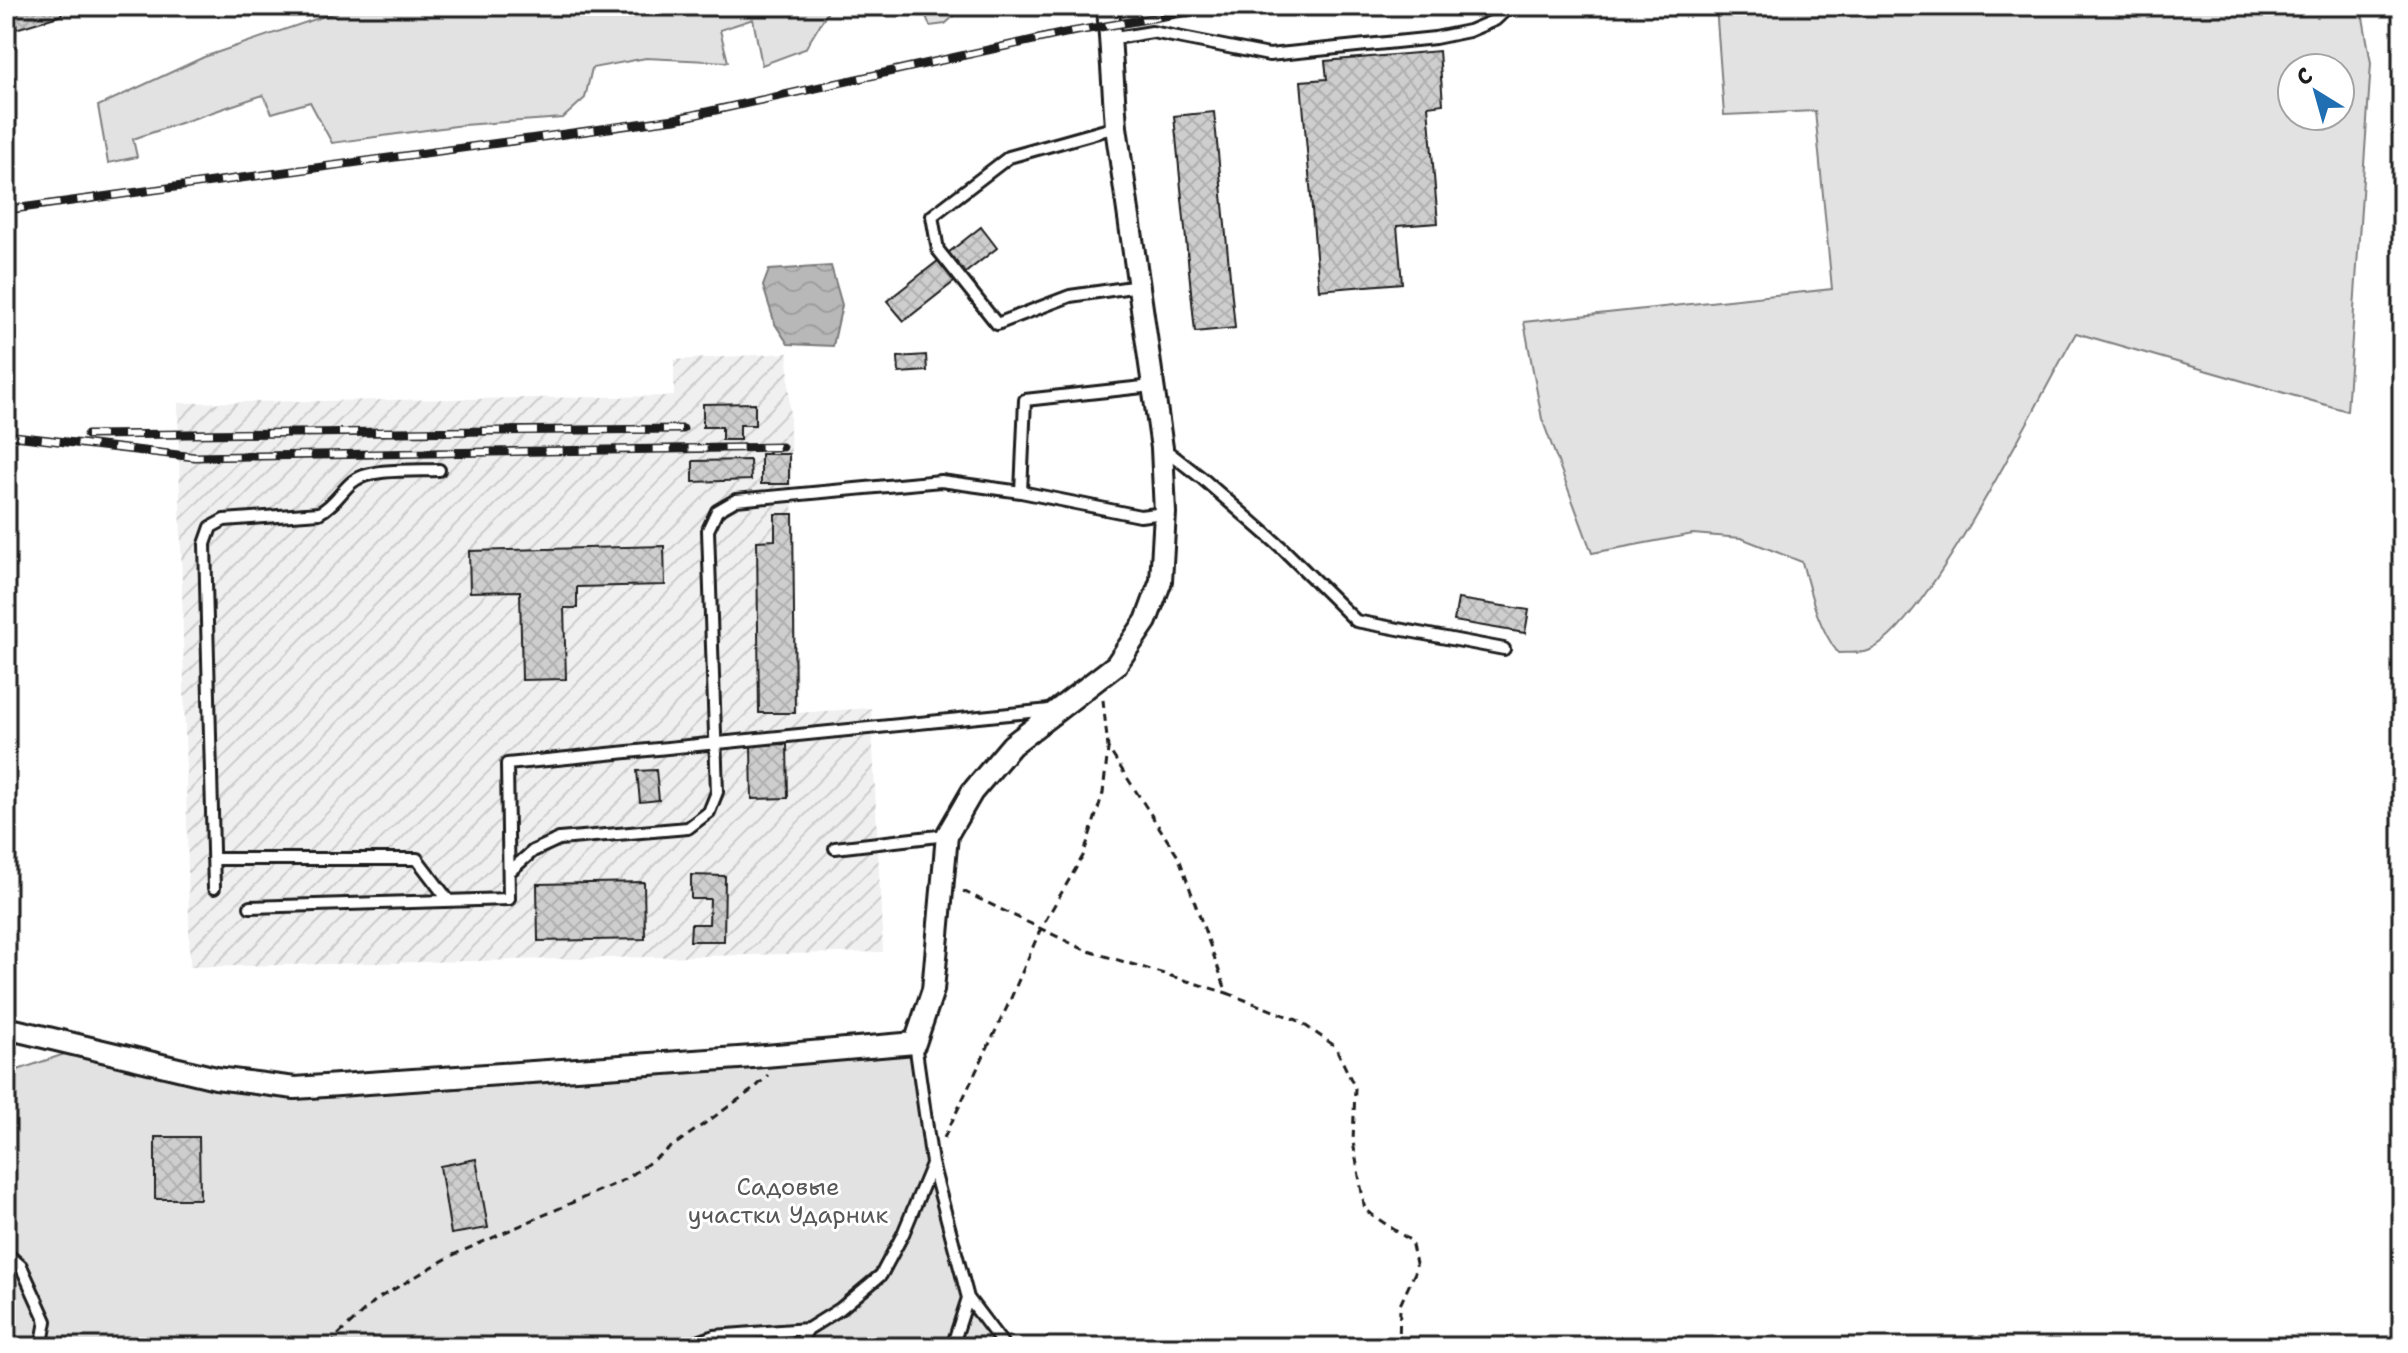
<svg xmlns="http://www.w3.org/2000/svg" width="2408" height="1353" font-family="'Shantell Sans',sans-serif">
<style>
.industrial{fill:url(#industrial-furrows)}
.green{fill:#e2e2e2;stroke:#7f7f7f;stroke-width:2;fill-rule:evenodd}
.water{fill:url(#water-waves);stroke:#7a7a7a;stroke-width:2}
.building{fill:url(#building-cross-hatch);stroke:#1c1c1c;stroke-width:2}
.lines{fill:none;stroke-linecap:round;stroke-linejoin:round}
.lane-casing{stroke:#1c1c1c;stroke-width:16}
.street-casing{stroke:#1c1c1c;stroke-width:26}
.path{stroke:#1c1c1c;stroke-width:3;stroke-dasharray:8 6;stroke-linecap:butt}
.lane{stroke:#fff;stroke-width:10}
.street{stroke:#fff;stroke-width:20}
.rail-casing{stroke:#1c1c1c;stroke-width:9}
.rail{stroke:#fff;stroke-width:6;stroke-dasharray:18;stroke-linecap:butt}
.labels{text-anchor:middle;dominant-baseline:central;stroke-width:6;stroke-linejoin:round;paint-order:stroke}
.park-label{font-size:24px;fill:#575757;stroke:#fff}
</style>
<defs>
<pattern id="industrial-furrows" width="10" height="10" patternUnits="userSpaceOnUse" patternTransform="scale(2)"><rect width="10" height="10" fill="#f0f0f0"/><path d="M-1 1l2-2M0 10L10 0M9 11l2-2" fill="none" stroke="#cdcdcd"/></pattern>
<pattern id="water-waves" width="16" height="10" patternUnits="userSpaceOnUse" patternTransform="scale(2)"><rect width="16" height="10" fill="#b8b8b8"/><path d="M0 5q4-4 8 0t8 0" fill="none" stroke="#9e9e9e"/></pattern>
<pattern id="building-cross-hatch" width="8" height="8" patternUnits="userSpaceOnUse" patternTransform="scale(2)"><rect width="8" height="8" fill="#cecece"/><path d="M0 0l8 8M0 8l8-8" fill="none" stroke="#b0b0b0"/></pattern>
</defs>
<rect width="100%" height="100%" fill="#fff"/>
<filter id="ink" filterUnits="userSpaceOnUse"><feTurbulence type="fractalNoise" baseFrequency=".0125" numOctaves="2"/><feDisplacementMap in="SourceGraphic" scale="16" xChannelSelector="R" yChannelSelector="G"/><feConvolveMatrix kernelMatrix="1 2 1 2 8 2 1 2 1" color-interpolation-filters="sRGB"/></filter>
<g filter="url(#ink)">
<path class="industrial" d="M 788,353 L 798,713 L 871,708 L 883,952 L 190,967 L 178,403 L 674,396 L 674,360 Z"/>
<path class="green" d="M 354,6 L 836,6 L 830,8 L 805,49 L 762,65 L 753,19 L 720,30 L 728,62 L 646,58 L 592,68 L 585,98 L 563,118 L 463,125 L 332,143 L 310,102 L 272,113 L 263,95 L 133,139 L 137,157 L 108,163 L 98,106 L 204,57 Z
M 919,6 L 965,6 L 945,24 L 930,26 L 924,11 Z
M 1716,6 L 2361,6 L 2371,63 L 2347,411 L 2076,333 C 2040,395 1926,630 1868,651 C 1860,654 1847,652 1838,653 C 1817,625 1811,595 1802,562 L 1741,538 L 1693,534 L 1592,553 L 1542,419 L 1524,322 L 1832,289 L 1815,111 L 1724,115 ZM 2340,68 L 2340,116 L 2292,116 L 2292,68 Z
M 915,1043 L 932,1163 L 968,1297 L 1005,1347 L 6,1347 L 6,1074 L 82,1048 L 295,1088 Z"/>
<path class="water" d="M 831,266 L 842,305 L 833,346 L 788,344 L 775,324 L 763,286 L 769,270 Z"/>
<path class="building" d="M 6,6 L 60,6 L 62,15 L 6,32 Z
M 1439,51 L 1443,104 L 1428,106 L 1438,223 L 1397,226 L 1402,283 L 1319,290 L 1301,81 L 1327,79 L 1325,61 Z
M 1214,112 L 1235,328 L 1195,332 L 1174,116 Z
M 981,227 L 997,248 L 904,321 L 887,301 Z
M 926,355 L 927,371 L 899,373 L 898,357 Z
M 755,403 L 755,425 L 740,425 L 740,440 L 722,440 L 722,427 L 703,427 L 703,404 Z
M 761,454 L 789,454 L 789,484 L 761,484 Z
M 750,460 L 751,480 L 693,482 L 693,461 Z
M 775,514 L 793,514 L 795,713 L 759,713 L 757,541 L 775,540 Z
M 664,546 L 665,585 L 577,587 L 577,608 L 564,608 L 566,679 L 522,680 L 520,591 L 470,592 L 469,551 Z
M 1458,599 L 1529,610 L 1525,633 L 1454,621 Z
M 787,744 L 788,798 L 752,799 L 751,745 Z
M 656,770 L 659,800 L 640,802 L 637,771 Z
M 691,875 L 725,876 L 724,941 L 690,941 L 691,924 L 709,924 L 710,899 L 691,899 Z
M 644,882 L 645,939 L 538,941 L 537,884 Z
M 155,1137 L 199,1137 L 200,1199 L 155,1199 Z
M 476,1159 L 488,1228 L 451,1234 L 440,1166 Z"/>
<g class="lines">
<defs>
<path id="lane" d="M 1109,39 L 1152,32 L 1269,55 L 1435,38 L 1469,31 L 1495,20 L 1510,6
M 1116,127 L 1009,157 L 932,216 L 938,250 L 997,324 L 1070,296 L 1139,286
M 1152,386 L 1025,400 L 1021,492 L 1140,516 L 1165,513
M 1163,448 L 1203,479 L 1281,547 L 1356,621 L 1504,649
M 835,848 L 947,835
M 213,859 L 417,859 L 449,901
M 509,872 L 533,851 L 559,839 L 688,828 L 709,812 L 717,792 L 708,530 L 717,511 L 736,500 L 941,481 L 1021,492
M 214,888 L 205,544 L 211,527 L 224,520 L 319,513 C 334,505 339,494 351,483 C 369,467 416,471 439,470
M 250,907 L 509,899 L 507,764 L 1050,710
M 915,1043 L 932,1163 L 968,1298 L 1005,1347
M 6,1253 L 21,1266 L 46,1321 L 42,1343 L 33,1347
M 684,1347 L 714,1336 L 808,1329
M 797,1347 L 808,1329 L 840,1309 L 881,1275 L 903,1234 L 932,1164
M 952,1347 L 968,1298"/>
<path id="street" d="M 6,1028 L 216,1078 L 295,1088 L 753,1057 L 915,1043 L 933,990 L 947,835 L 972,792 L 1012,745 L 1116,665 L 1146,621 L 1161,581 L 1165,513 L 1162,448 L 1116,127 L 1108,6"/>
</defs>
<use href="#lane" class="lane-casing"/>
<use href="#street" class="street-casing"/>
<path class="path" d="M 1103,700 L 1108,748 L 1179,858 L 1227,993 L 1297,1020 L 1335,1046 L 1355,1088 L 1353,1142 L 1365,1210 L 1411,1241 L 1417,1268 L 1400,1305 L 1399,1347
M 963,891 L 1085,950 L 1227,993
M 944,1138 L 1008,1005 L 1041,928 L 1083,856 L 1103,793 L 1108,749
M 331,1347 L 336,1337 L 377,1299 L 451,1256 L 626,1179 L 755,1088 L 768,1075"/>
<use href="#lane" class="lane"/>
<use href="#street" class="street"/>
<defs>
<path id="rail" d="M 6,210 L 675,119 L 1065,33 L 1223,6
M 6,435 L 195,457 L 782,447
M 87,435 L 683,429"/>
</defs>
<use href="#rail" class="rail-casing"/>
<use href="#rail" class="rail"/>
</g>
</g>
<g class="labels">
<g class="park-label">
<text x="788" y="1187">Садовые<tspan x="788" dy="28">участки Ударник</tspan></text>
</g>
</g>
<rect width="2408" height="1353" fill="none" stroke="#fff" stroke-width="32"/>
<rect x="16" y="16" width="2376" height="1321" fill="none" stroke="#1c1c1c" stroke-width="3" filter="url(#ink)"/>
<g transform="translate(2316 92) rotate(323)"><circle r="38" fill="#ffffff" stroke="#a4a4a4" stroke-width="2"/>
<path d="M0-6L14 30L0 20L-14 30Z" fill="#1f6fb2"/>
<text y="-12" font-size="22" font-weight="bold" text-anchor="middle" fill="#1c1c1c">С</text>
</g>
</svg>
